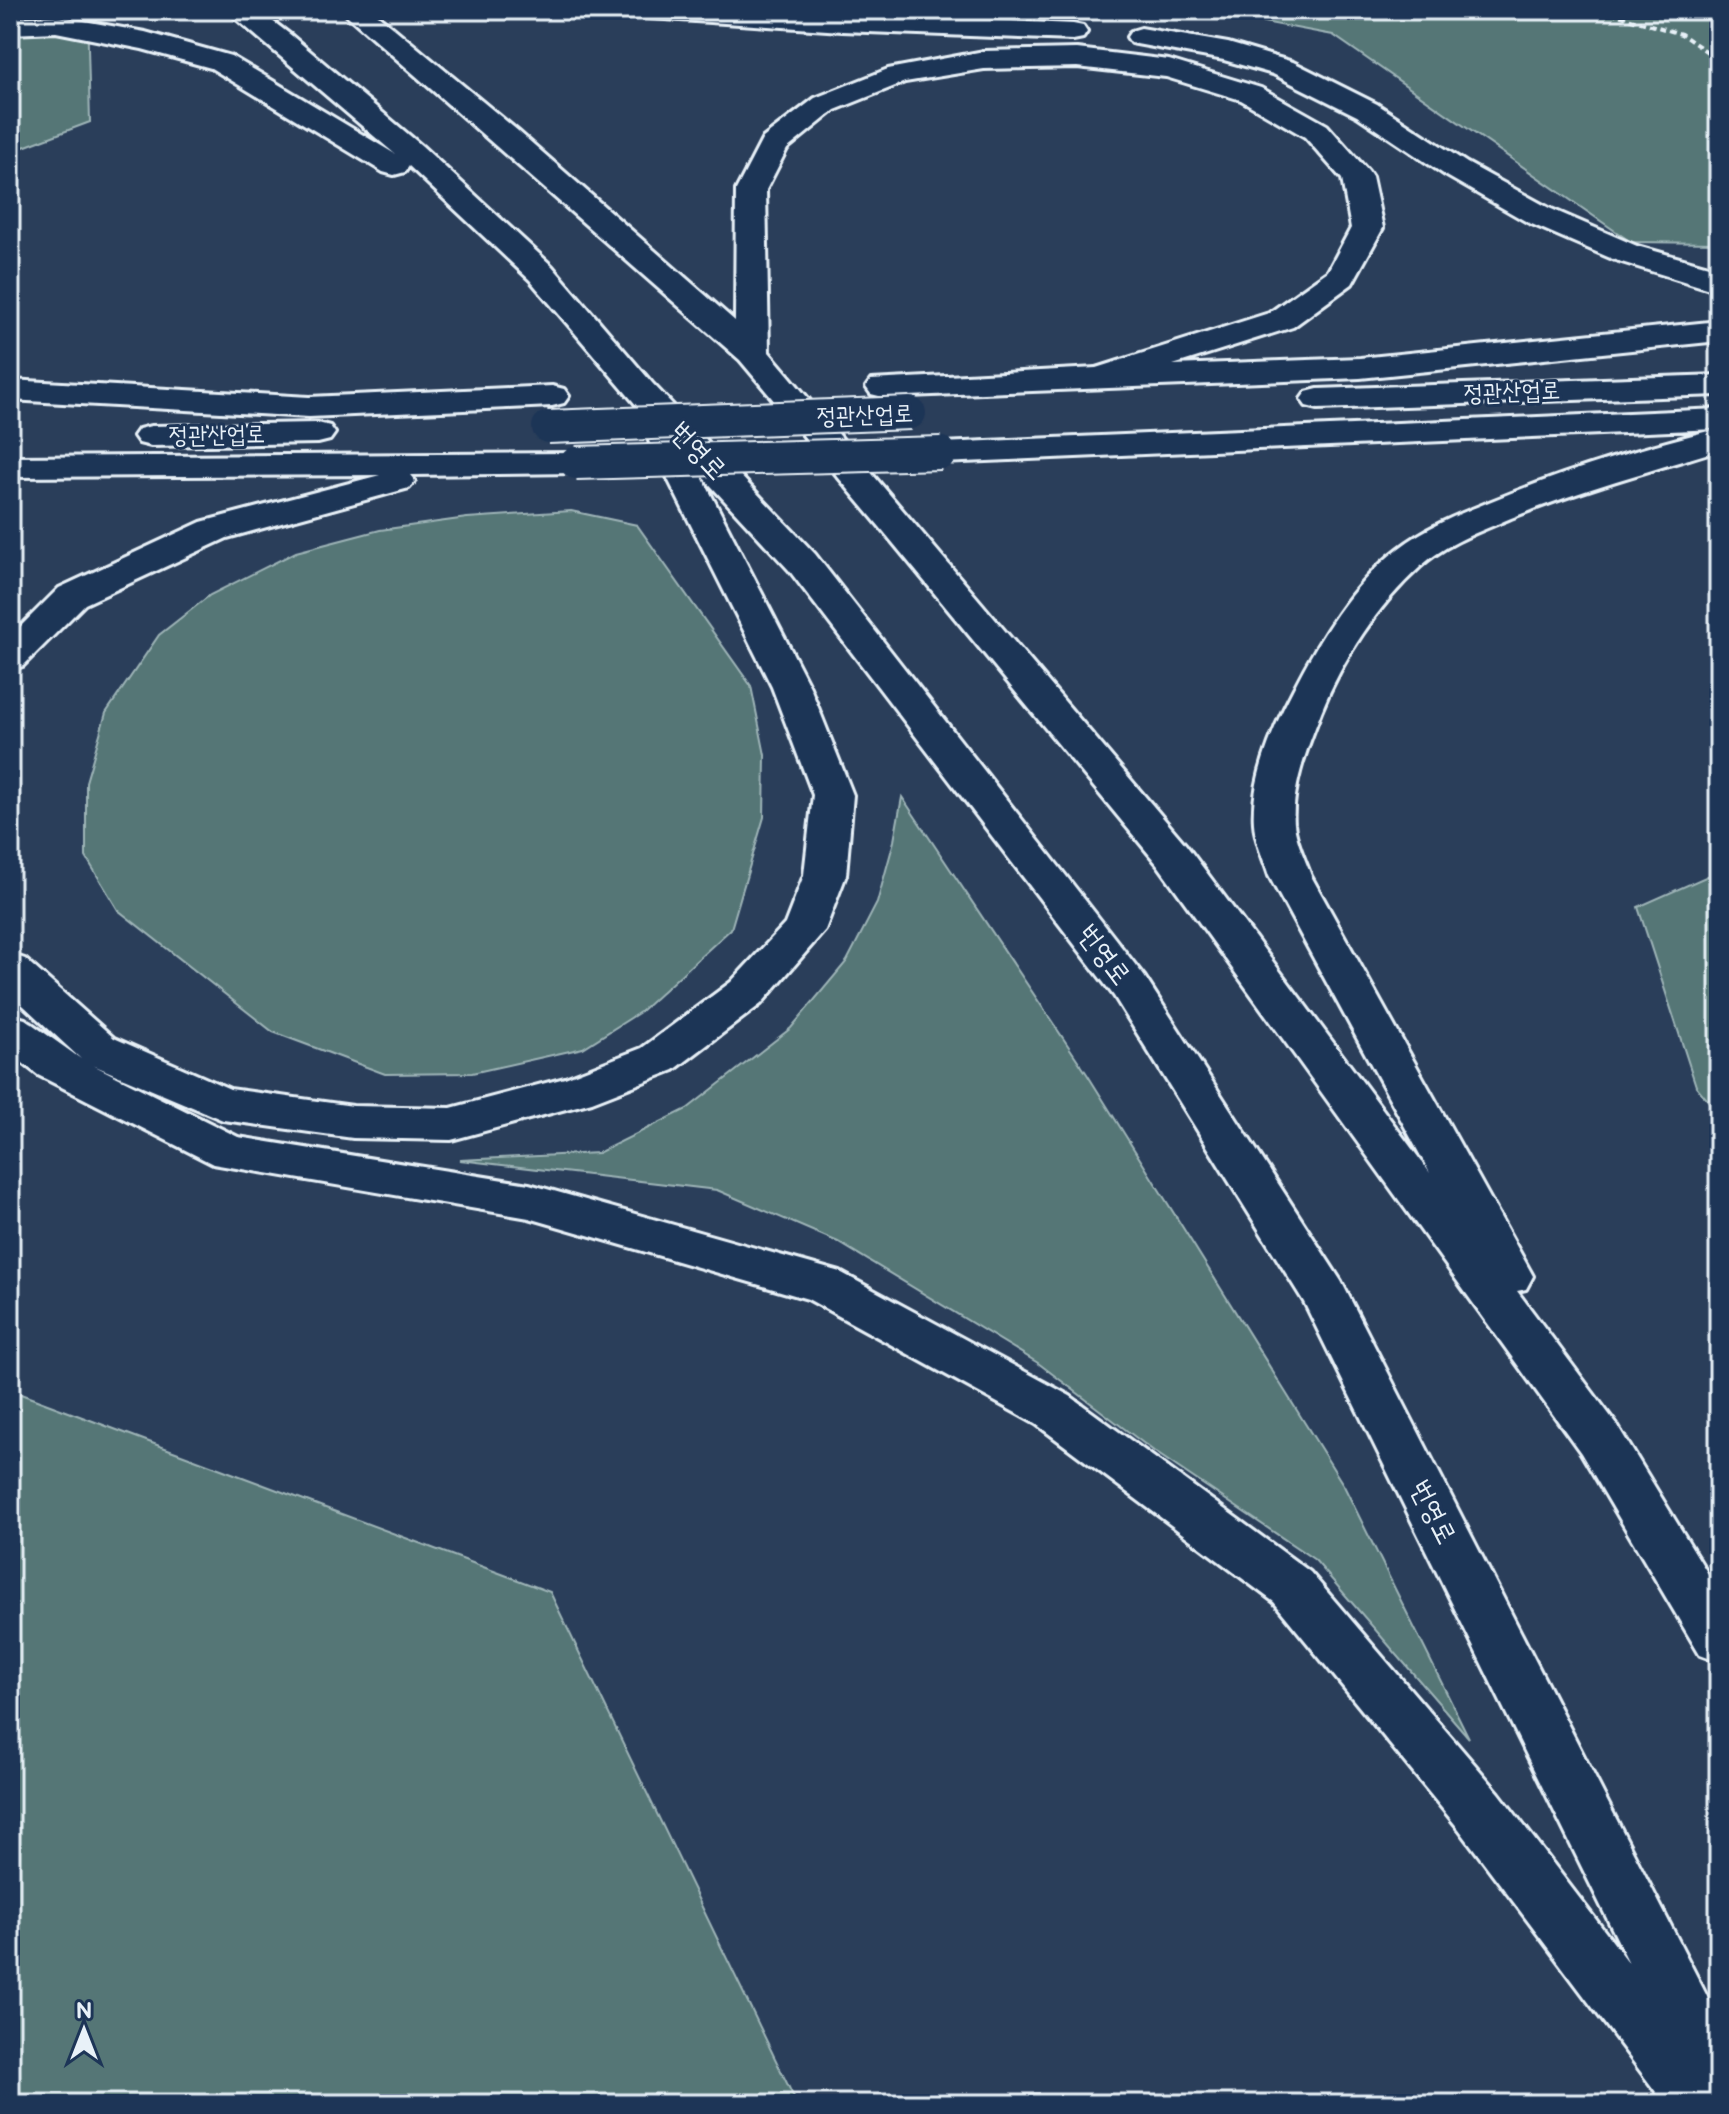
<svg xmlns="http://www.w3.org/2000/svg" width="1729" height="2114" font-family="'Balsamiq Sans','Poor Story',sans-serif">
<style>
.green{fill:#547676;stroke:#9eb4b7;stroke-width:2}
.lines{fill:none;stroke-linecap:round;stroke-linejoin:round}
.trunk-casing{stroke:#e8f1f8;stroke-width:6}
.path{stroke:#e8f1f8;stroke-width:4;stroke-dasharray:6 4;stroke-linecap:butt}
.trunk{fill:#1d3557;fill-rule:evenodd}
.trunk-bridge-casing{stroke:#e8f1f8;stroke-width:36;stroke-linecap:butt}
.trunk-bridge{stroke:#1d3557;stroke-width:32}
.labels{text-anchor:middle;dominant-baseline:central;stroke-width:6;stroke-linejoin:round;paint-order:stroke}
.far-street-label{font-size:24px;fill:#e8f1f8;stroke:#1d3557}
.street-label{font-size:28px;fill:#e8f1f8;stroke:#1d3557}
</style>
<rect width="100%" height="100%" fill="#2a3e5a"/>
<filter id="ink" filterUnits="userSpaceOnUse"><feTurbulence type="fractalNoise" baseFrequency=".0125" numOctaves="2"/><feDisplacementMap in="SourceGraphic" scale="16" xChannelSelector="R" yChannelSelector="G"/><feConvolveMatrix kernelMatrix="1 2 1 2 8 2 1 2 1" color-interpolation-filters="sRGB"/></filter>
<g filter="url(#ink)">
<path class="green" d="M 10,10 L 87,10 L 90,122 L 10,152 Z
M 1200,10 L 1719,10 L 1719,243 L 1631,242 L 1333,35 Z
M 571,511 L 637,525 L 751,686 L 765,755 L 764,817 L 731,929 L 640,1012 L 583,1048 L 472,1073 L 385,1074 L 273,1032 L 118,910 L 86,857 L 86,782 L 106,713 L 159,635 L 210,595 L 296,552 L 380,530 L 467,518 Z
M 902,797 L 1087,1074 L 1344,1486 L 1469,1738 L 1315,1560 L 1155,1452 L 1038,1363 L 838,1242 L 717,1190 L 460,1160 L 598,1153 L 687,1109 L 791,1028 L 847,961 L 877,903 L 894,841 Z
M 1719,871 L 1719,1114 L 1696,1086 L 1638,907 Z
M 10,1390 L 550,1592 L 797,2104 L 10,2104 Z"/>
<g class="lines">
<defs>
<path id="trunk" d="M 226,10 L 258,10 L 292,36 L 422,146 L 552,266 L 652,383 L 815,554 L 1144,976 L 1341,1281 L 1719,2020 L 1719,2104 L 1665,2104 L 1459,1829 L 1274,1602 L 1036,1424 L 808,1299 L 529,1218 L 213,1164 L 38,1075 L 10,1053 L 10,1015 L 25,1019 L 81,1059 L 10,993 L 10,954 L 25,959 L 114,1038 L 230,1089 L 353,1106 L 451,1108 L 565,1078 L 642,1048 L 731,982 L 785,924 L 804,875 L 813,795 L 772,687 L 646,435 L 655,427 L 530,280 L 409,166 L 405,172 L 394,175 L 383,172 L 211,68 L 142,49 L 56,32 L 10,34 L 10,18 L 56,16 L 145,32 L 231,56 L 395,154 ZM 701,475 L 789,570 L 1114,996 L 1304,1302 L 1629,1963 L 1499,1793 L 1310,1572 L 1070,1396 L 840,1272 L 529,1184 L 238,1137 L 93,1065 L 223,1120 L 353,1138 L 451,1140 L 592,1102 L 674,1070 L 761,1004 L 825,930 L 846,875 L 853,795 L 810,687 Z
M 341,10 L 372,10 L 518,131 L 735,321 L 736,190 L 763,138 L 815,98 L 888,69 L 984,51 L 1077,49 L 1169,60 L 1261,88 L 1327,125 L 1368,171 L 1372,177 L 1383,228 L 1352,284 L 1293,327 L 1173,365 L 1360,358 L 1719,321 L 1719,341 L 1360,378 L 883,397 L 871,394 L 866,387 L 871,380 L 1096,368 L 1269,313 L 1328,271 L 1351,228 L 1342,179 L 1305,137 L 1241,100 L 1166,77 L 1077,67 L 984,69 L 905,82 L 835,110 L 787,149 L 766,190 L 769,352 L 1186,845 L 1430,1173 L 1269,876 C 1264,859 1255,842 1254,823 C 1251,780 1273,728 1293,690 C 1319,639 1352,584 1398,549 C 1426,527 1457,515 1489,502 C 1562,472 1640,448 1716,429 L 941,463 L 929,460 L 924,453 L 929,446 L 941,443 L 1719,409 L 1719,450 C 1649,471 1578,491 1511,518 C 1479,532 1446,543 1420,567 C 1377,606 1343,658 1321,712 C 1308,746 1291,787 1294,824 C 1296,842 1305,859 1311,876 L 1533,1276 L 1526,1289 L 1517,1291 L 1617,1425 L 1719,1592 L 1719,1662 L 1700,1655 L 1581,1453 L 1158,865 L 880,527 L 740,360 Z
M 636,10 L 774,10 L 1073,24 L 1083,26 L 1087,32 L 1083,38 L 1073,40 L 842,31 L 650,18 L 640,16 Z
M 1141,28 L 1228,43 L 1293,62 L 1377,104 L 1467,163 L 1549,208 L 1637,246 L 1719,269 L 1719,292 L 1615,260 L 1527,222 L 1445,175 L 1357,116 L 1273,74 L 1224,60 L 1131,43 L 1127,37 L 1131,31 Z
M 1719,375 L 1719,395 L 1318,409 L 1306,406 L 1301,399 L 1306,392 L 1318,389 Z
M 10,380 L 309,397 L 552,386 L 564,389 L 569,396 L 564,403 L 552,406 L 309,417 L 10,400 Z
M 318,423 L 330,426 L 335,433 L 330,440 L 318,443 L 151,446 L 139,443 L 134,436 L 139,429 L 151,426 Z
M 576,453 L 588,456 L 593,463 L 588,470 L 576,473 L 410,475 L 415,481 L 409,488 L 227,538 L 85,604 L 23,666 L 10,670 L 10,637 L 59,588 L 201,522 L 380,475 L 10,477 L 10,457 Z"/>
</defs>
<use href="#trunk" class="trunk-casing"/>
<path class="path" d="M 1601,10 L 1681,34 L 1719,60"/>
<use href="#trunk" class="trunk"/>
<defs>
<path id="trunk-bridge" d="M 548,427 L 910,413
M 576,463 L 941,453"/>
</defs>
<use href="#trunk-bridge" class="trunk-bridge-casing"/>
<use href="#trunk-bridge" class="trunk-bridge"/>
</g>
</g>
<g class="labels">
<g class="far-street-label">
<text transform="translate(1512 392) rotate(-2)">정관산업로</text>
<text transform="translate(865 415) rotate(-2)">정관산업로</text>
<text transform="translate(217 435) rotate(-1)">정관산업로</text>
</g>
<g class="street-label">
<text transform="translate(698 451) rotate(47)">번영로</text>
<text transform="translate(1104 955) rotate(53)">번영로</text>
<text transform="translate(1433 1512) rotate(63)">번영로</text>
</g>
</g>
<rect width="1729" height="2114" fill="none" stroke="#1d3557" stroke-width="40"/>
<rect x="20" y="20" width="1689" height="2074" fill="none" stroke="#e8f1f8" stroke-width="3" filter="url(#ink)"/>
<g transform="translate(84 2030)" stroke="#1d3557" stroke-width="6" paint-order="stroke">
<path d="M0-6L14 30L0 20L-14 30Z" fill="#e8f1f8"/>
<text y="-12" font-size="22" font-weight="bold" text-anchor="middle" fill="#e8f1f8">N</text>
</g>
</svg>
